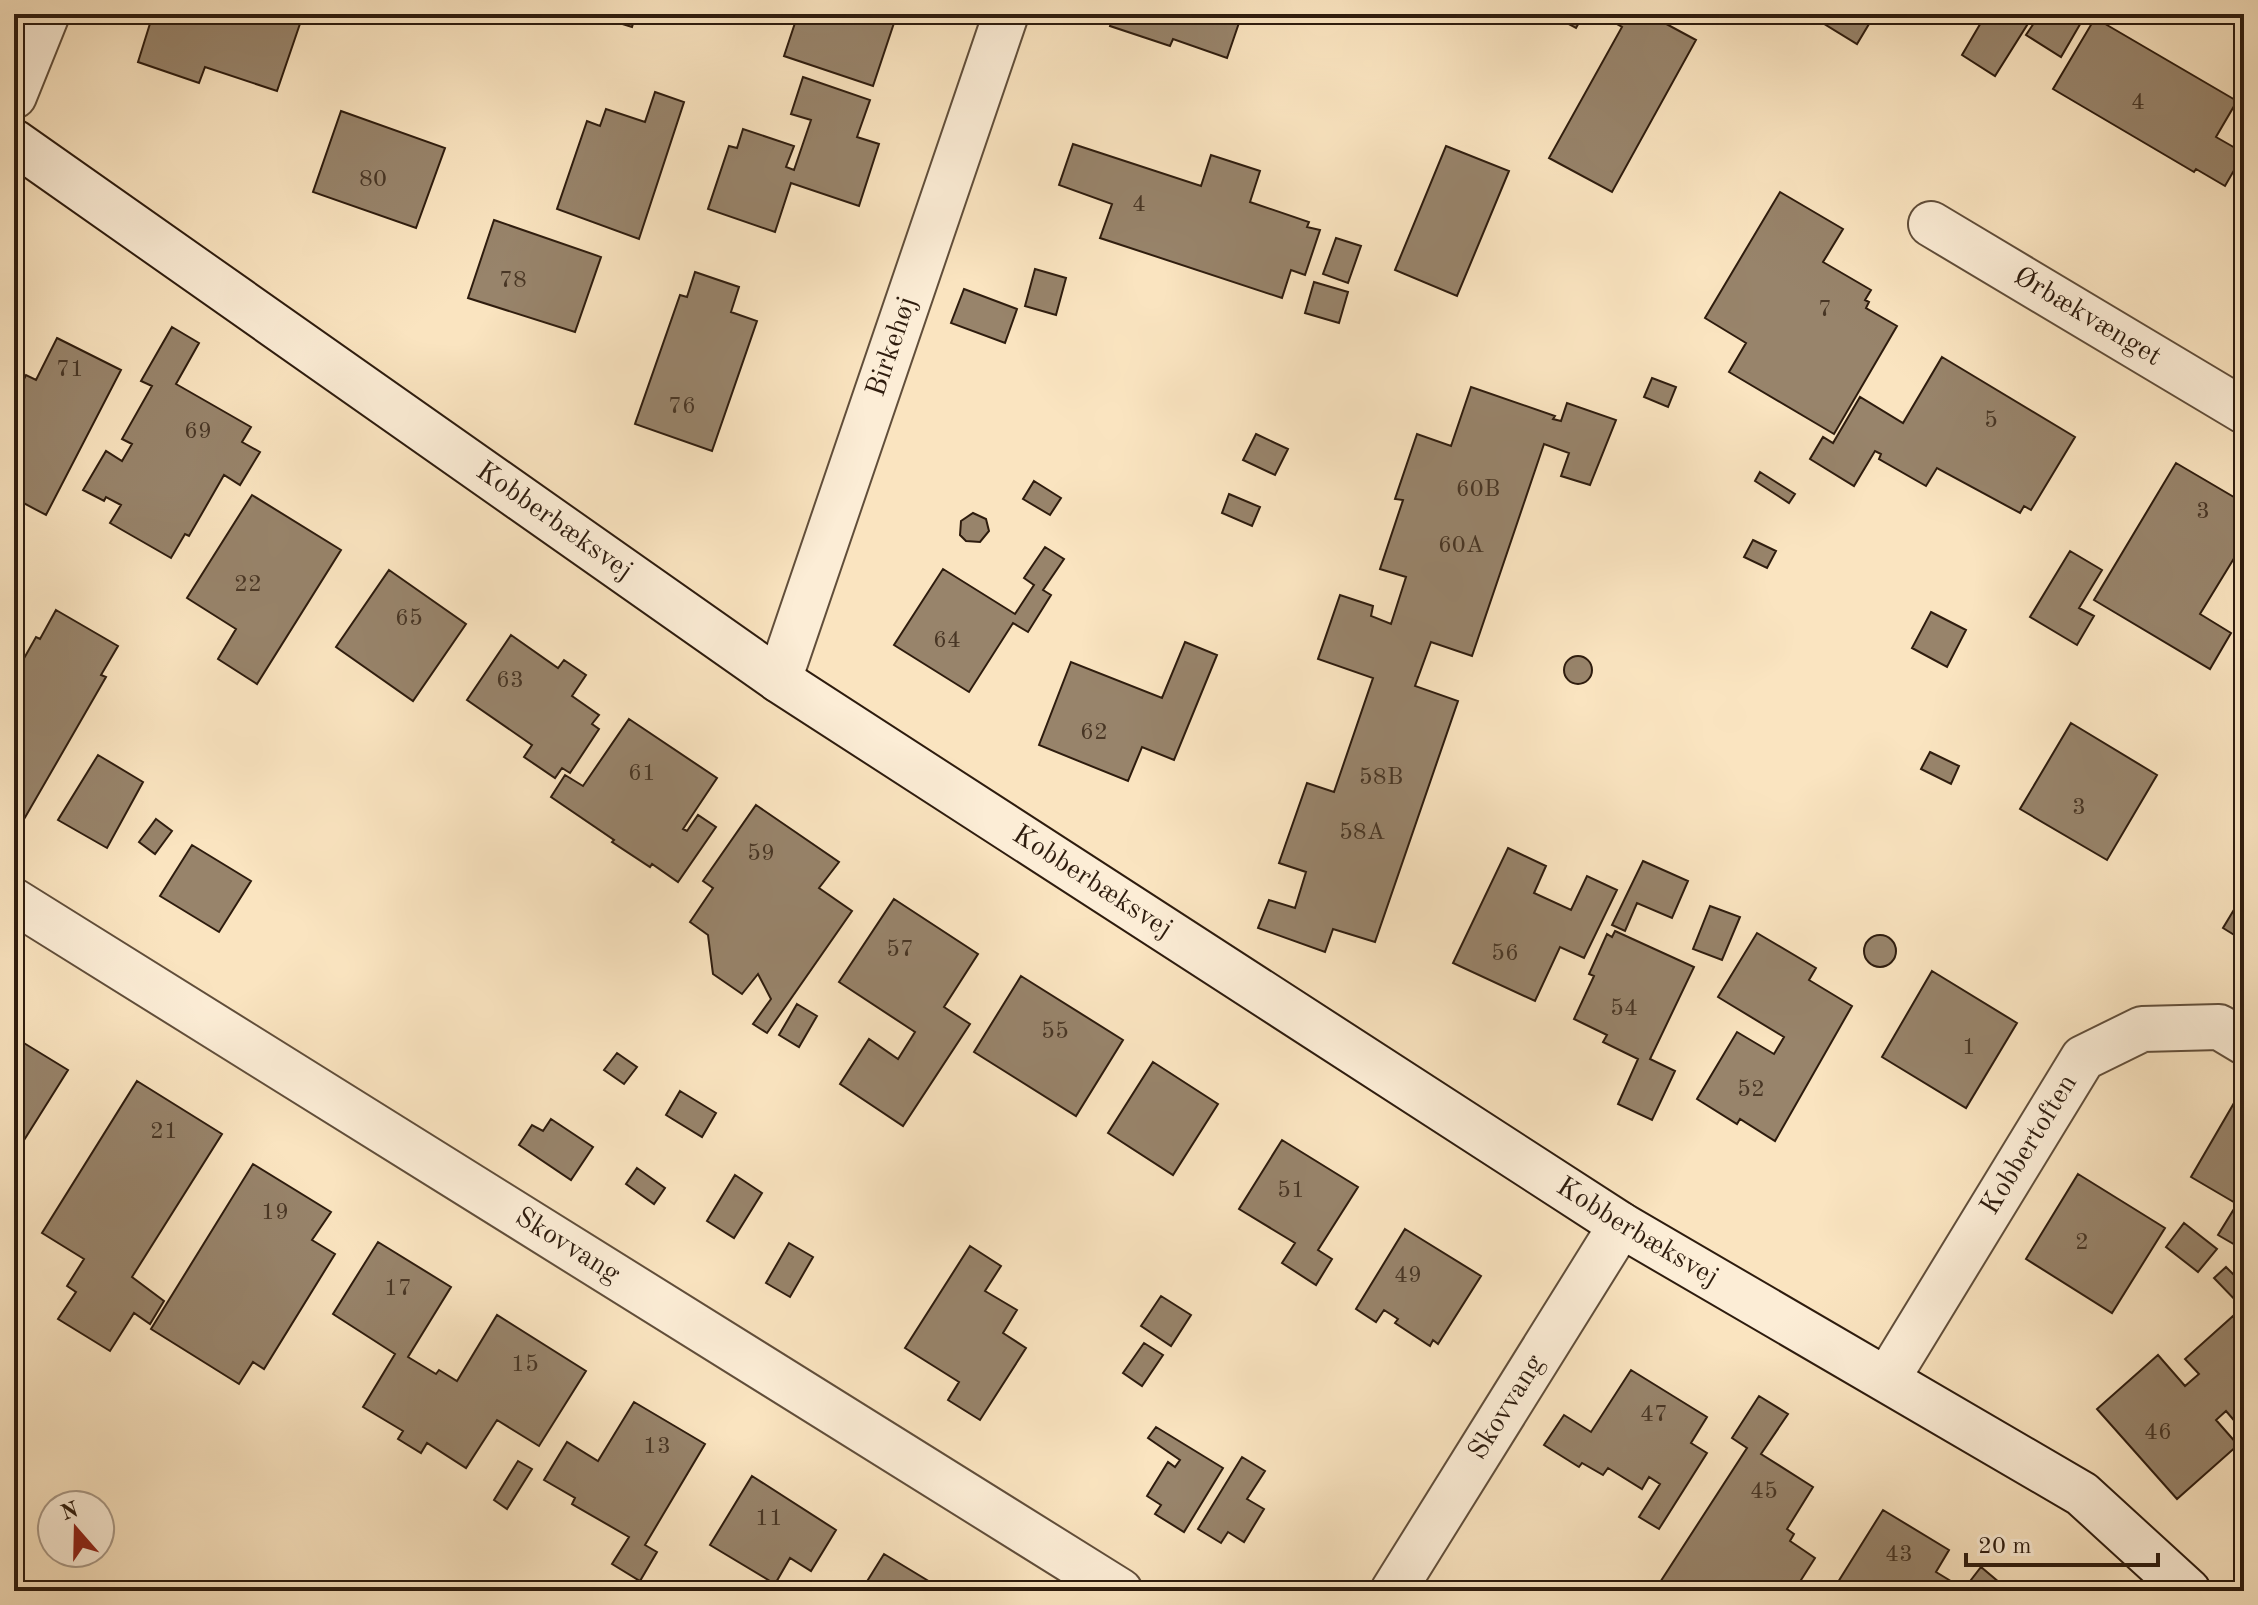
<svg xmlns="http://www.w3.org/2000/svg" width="2258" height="1605" font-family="'Old Standard TT',serif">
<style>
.building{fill:#98846b;stroke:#2e1c0e;stroke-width:2}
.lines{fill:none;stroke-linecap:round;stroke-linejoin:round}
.street-casing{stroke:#614e3a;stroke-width:48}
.secondary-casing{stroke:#2e1c0e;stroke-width:48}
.street{stroke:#fcedd6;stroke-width:44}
.secondary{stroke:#fcedd6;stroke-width:44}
.labels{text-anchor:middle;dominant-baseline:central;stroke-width:6;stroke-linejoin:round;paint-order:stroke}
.number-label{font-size:24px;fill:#483625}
.street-label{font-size:28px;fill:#2e1c0e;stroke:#fcedd6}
</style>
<rect width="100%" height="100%" fill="#fae4c0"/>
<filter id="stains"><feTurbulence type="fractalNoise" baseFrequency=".0025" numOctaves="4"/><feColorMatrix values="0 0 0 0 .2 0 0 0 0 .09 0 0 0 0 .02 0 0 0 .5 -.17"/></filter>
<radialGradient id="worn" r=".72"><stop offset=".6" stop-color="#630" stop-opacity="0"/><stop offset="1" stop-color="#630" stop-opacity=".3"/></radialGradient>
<path class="building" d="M 153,14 L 300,14 L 303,15 L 277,91 L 205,67 L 199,83 L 138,62 Z
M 590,14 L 636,14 L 632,27 Z
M 798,14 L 897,14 L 873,86 L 784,56 Z
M 1114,14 L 1242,14 L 1227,58 L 1173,39 L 1170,46 L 1110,26 Z
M 1550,14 L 1584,14 L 1576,28 Z
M 1599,14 L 1648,14 L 1696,40 L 1612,192 L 1549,158 L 1622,27 Z
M 1808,14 L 1875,14 L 1857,44 Z
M 1986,14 L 2034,14 L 1995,76 L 1962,55 Z
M 2040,14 L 2086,14 L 2061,57 L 2026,35 Z
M 2095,18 L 2237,101 L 2216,137 L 2244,153 L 2225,186 L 2196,169 L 2194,172 L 2053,89 Z
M 803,77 L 870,100 L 857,137 L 879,144 L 859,206 L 791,183 L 775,232 L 708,209 L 729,146 L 737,148 L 743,129 L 794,146 L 786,167 L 794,170 L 811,120 L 791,114 Z
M 655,92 L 684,102 L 639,239 L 557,209 L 587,121 L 600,126 L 606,109 L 645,122 Z
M 341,111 L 445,148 L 416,228 L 313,192 Z
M 1073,144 L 1201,186 L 1211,155 L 1260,171 L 1250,202 L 1309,222 L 1307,227 L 1320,230 L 1305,275 L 1291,270 L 1282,298 L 1100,238 L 1112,204 L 1059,185 Z
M 1446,146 L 1509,171 L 1457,296 L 1395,270 Z
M 1780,192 L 1843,229 L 1823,262 L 1871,290 L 1865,300 L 1869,302 L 1866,308 L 1897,326 L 1834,434 L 1729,372 L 1746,343 L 1705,318 Z
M 494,220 L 601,257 L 575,332 L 468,298 Z
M 1336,238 L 1361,246 L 1348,283 L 1323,274 Z
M 1035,269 L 1066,278 L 1056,315 L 1025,306 Z
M 695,272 L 739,287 L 731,312 L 757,321 L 712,451 L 635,424 L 680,295 L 687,297 Z
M 1314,282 L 1348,292 L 1339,323 L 1305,313 Z
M 964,289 L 1017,309 L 1005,343 L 951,323 Z
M 172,327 L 199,343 L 176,384 L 251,427 L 242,442 L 260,452 L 240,485 L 224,475 L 189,536 L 185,534 L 171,558 L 110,523 L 121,505 L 106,497 L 104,501 L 83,490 L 106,451 L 122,461 L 132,444 L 122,439 L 152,386 L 141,381 Z
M 57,338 L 121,370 L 46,515 L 14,498 L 14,399 L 26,375 L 36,380 Z
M 1942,357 L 2075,437 L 2031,510 L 2024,506 L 2020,513 L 1937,468 L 1926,486 L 1879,459 L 1881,454 L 1875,451 L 1854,486 L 1810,459 L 1823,437 L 1833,443 L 1860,397 L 1903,423 Z
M 1652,378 L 1676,387 L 1668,407 L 1644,397 Z
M 1471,387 L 1555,416 L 1553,419 L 1561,421 L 1567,403 L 1616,420 L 1590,485 L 1561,476 L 1569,453 L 1544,444 L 1472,656 L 1431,642 L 1415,686 L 1458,701 L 1375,942 L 1333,929 L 1325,952 L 1258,928 L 1269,900 L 1295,908 L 1306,872 L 1279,863 L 1307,783 L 1334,792 L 1373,678 L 1318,659 L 1340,595 L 1373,606 L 1371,616 L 1391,624 L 1406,577 L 1380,569 L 1403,500 L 1395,499 L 1417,434 L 1451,446 Z
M 1256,434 L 1288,449 L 1275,475 L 1243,460 Z
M 2176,463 L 2244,503 L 2244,542 L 2200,614 L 2231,633 L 2210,669 L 2094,600 Z
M 1760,472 L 1795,494 L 1789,503 L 1755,481 Z
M 1034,481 L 1061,498 L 1050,515 L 1023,499 Z
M 1229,494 L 1260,507 L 1252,526 L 1222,513 Z
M 252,495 L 341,550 L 257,684 L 218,659 L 236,629 L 187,598 Z
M 973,513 L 986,519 L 989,531 L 980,542 L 966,541 L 960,535 L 961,521 Z
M 1753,540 L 1776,551 L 1767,568 L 1744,557 Z
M 1045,547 L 1064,559 L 1043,590 L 1051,595 L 1028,632 L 1013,623 L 969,692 L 894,645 L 943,569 L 1015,614 L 1034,585 L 1024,578 Z
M 2070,551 L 2102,570 L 2079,608 L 2094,616 L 2077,645 L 2030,617 Z
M 389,570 L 466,624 L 413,701 L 336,647 Z
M 56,610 L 118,646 L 101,675 L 106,677 L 23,821 L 14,816 L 14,676 L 36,637 L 40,639 Z
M 1931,612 L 1966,630 L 1947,667 L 1912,648 Z
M 511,635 L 558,668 L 564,660 L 586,675 L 572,696 L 599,715 L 592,724 L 599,729 L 570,773 L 562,768 L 555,778 L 524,757 L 532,745 L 467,700 Z
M 1185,642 L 1217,655 L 1174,760 L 1142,747 L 1128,781 L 1039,745 L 1071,662 L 1162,698 Z
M1564 670a14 14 0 1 1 28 0a14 14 0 1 1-28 0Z
M 629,719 L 717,778 L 683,829 L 687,831 L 698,815 L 716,827 L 678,882 L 652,864 L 650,867 L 612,842 L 614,840 L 551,797 L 565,775 L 583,786 Z
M 2071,723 L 2157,775 L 2107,860 L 2020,809 Z
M 1930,752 L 1959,766 L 1951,784 L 1921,769 Z
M 98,755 L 143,782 L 107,848 L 58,820 Z
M 756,805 L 839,862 L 819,888 L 852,911 L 767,1033 L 753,1024 L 771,999 L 758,974 L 742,994 L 713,974 L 708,935 L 690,922 L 713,888 L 703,881 Z
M 156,819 L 172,831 L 155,854 L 139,842 Z
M 192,845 L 251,881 L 219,932 L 160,896 Z
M 1508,848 L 1546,866 L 1534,893 L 1571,910 L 1587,876 L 1617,890 L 1584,958 L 1560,947 L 1535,1001 L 1453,963 Z
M 1643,861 L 1688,881 L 1672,918 L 1637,903 L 1625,931 L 1612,925 Z
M 2244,893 L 2244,941 L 2223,928 Z
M 894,899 L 978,954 L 944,1007 L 970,1024 L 903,1126 L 840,1084 L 869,1039 L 898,1059 L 915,1032 L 839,982 Z
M 1710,906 L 1740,917 L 1722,960 L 1693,949 Z
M 1615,931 L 1694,967 L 1650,1059 L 1675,1071 L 1652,1120 L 1618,1104 L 1638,1059 L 1603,1042 L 1607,1035 L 1574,1019 L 1594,976 L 1589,974 L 1607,934 L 1612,937 Z
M 1757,933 L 1816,968 L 1809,980 L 1852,1006 L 1775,1141 L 1740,1119 L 1737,1124 L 1697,1099 L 1737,1032 L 1774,1054 L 1784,1037 L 1718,997 Z
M1864 951a16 16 0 1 1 32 0a16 16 0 1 1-32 0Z
M 1932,971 L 2017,1023 L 1966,1108 L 1882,1057 Z
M 1021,976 L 1123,1040 L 1076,1116 L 974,1052 Z
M 797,1004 L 817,1016 L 799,1047 L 779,1035 Z
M 14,1037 L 68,1070 L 21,1145 L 14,1141 Z
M 617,1053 L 637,1067 L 624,1084 L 604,1070 Z
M 1153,1062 L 1218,1104 L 1173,1175 L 1108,1133 Z
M 137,1081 L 222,1134 L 132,1277 L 164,1301 L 150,1324 L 134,1313 L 110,1351 L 58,1319 L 76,1292 L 67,1286 L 84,1259 L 42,1233 Z
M 680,1091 L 716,1113 L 702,1137 L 666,1115 Z
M 2241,1091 L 2244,1093 L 2244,1250 L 2218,1235 L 2237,1204 L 2191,1177 Z
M 551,1119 L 593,1147 L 571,1180 L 519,1145 L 532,1125 L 543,1131 Z
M 1282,1140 L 1358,1187 L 1318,1250 L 1332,1259 L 1316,1285 L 1282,1263 L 1295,1243 L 1239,1209 Z
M 253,1164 L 331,1212 L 312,1240 L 335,1254 L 264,1369 L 253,1362 L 239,1384 L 151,1329 Z
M 637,1168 L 665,1188 L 654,1204 L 626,1184 Z
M 2078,1174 L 2165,1228 L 2112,1313 L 2026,1259 Z
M 735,1175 L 762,1193 L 734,1238 L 707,1221 Z
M 2184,1223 L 2217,1249 L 2198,1272 L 2166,1247 Z
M 1405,1229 L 1481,1276 L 1438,1344 L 1433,1340 L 1430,1346 L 1395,1323 L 1398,1319 L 1384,1310 L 1376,1322 L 1356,1309 Z
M 378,1242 L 451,1287 L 408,1357 L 436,1374 L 439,1370 L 457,1381 L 497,1315 L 586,1371 L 539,1446 L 497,1420 L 466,1468 L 427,1443 L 421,1453 L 398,1439 L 403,1431 L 363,1407 L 395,1354 L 333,1314 Z
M 789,1243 L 813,1257 L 790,1297 L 766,1283 Z
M 970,1246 L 1001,1266 L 985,1291 L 1017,1310 L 1003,1333 L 1026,1348 L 980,1420 L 948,1400 L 959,1382 L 905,1348 Z
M 2226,1267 L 2244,1285 L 2244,1298 L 2238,1303 L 2214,1278 Z
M 1161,1296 L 1191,1315 L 1171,1346 L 1141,1326 Z
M 2233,1316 L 2238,1322 L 2244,1316 L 2244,1420 L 2238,1425 L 2226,1411 L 2216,1420 L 2238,1445 L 2177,1499 L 2097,1409 L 2158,1355 L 2185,1386 L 2199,1374 L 2185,1359 Z
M 1144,1343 L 1163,1355 L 1142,1386 L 1123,1373 Z
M 1631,1370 L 1707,1417 L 1691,1443 L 1707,1453 L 1659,1529 L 1639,1517 L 1660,1484 L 1649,1477 L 1642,1489 L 1608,1468 L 1603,1475 L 1582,1463 L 1579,1467 L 1544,1445 L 1564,1415 L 1591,1432 Z
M 1759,1396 L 1788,1414 L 1761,1454 L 1813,1487 L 1787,1529 L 1794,1534 L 1790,1541 L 1815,1558 L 1794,1591 L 1663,1591 L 1657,1587 L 1747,1448 L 1732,1438 Z
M 634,1402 L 705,1444 L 645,1545 L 657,1552 L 640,1581 L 612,1564 L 629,1537 L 572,1504 L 575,1498 L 544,1480 L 567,1442 L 598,1461 Z
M 1156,1427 L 1223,1468 L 1184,1532 L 1155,1514 L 1161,1505 L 1147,1496 L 1168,1462 L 1175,1467 L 1180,1460 L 1148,1438 Z
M 1242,1457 L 1265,1471 L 1247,1499 L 1264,1509 L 1244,1542 L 1228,1532 L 1221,1543 L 1198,1529 Z
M 518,1461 L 532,1469 L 507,1509 L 494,1500 Z
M 752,1476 L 836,1530 L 811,1571 L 790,1558 L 775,1584 L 710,1545 Z
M 1883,1510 L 1949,1550 L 1936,1572 L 1964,1589 L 1981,1567 L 2006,1588 L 2009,1583 L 2020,1591 L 1833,1590 Z
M 884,1554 L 945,1591 L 861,1591 Z"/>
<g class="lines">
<defs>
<g id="street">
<path d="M 14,96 L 47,14"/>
<path id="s1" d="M 1931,224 L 2244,411"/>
<path id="s2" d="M 779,680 L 1006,14"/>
<path id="s3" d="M 14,901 L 1120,1591"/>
<path id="s4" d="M 1887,1379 L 2083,1058 L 2142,1029 L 2219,1027 L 2244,1042"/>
<path id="s5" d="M 1393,1591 L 1621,1225"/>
</g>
<g id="secondary">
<path id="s6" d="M 14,142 L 779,680 L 1621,1225 L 2082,1494 L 2188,1591"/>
</g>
</defs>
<use href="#street" class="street-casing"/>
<use href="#secondary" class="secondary-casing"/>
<use href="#street" class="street"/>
<use href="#secondary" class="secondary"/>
</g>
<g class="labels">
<g class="number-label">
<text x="2138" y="103">4</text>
<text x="373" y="180">80</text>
<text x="1139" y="205">4</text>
<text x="513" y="281">78</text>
<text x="1825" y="310">7</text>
<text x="70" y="370">71</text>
<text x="682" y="407">76</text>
<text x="1991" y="421">5</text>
<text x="198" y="432">69</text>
<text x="1478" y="490">60B</text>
<text x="2203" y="512">3</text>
<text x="1461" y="546">60A</text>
<text x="248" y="585">22</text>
<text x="409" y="619">65</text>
<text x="947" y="641">64</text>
<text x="510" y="681">63</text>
<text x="1094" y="733">62</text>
<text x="642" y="774">61</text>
<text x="1381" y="778">58B</text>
<text x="2079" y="808">3</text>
<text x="1362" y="833">58A</text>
<text x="761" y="854">59</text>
<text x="900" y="950">57</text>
<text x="1505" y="954">56</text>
<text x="1624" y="1009">54</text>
<text x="1055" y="1032">55</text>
<text x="1969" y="1048">1</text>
<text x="1751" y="1090">52</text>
<text x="164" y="1132">21</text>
<text x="1291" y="1191">51</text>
<text x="275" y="1213">19</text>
<text x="2082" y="1243">2</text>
<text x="1408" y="1276">49</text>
<text x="398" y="1289">17</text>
<text x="525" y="1365">15</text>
<text x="1654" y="1415">47</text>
<text x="2158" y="1433">46</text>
<text x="657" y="1447">13</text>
<text x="1764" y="1492">45</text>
<text x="769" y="1519">11</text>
<text x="1899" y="1555">43</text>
</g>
<g class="street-label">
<text stroke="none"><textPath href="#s1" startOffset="182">Ørbækvænget</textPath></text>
<text stroke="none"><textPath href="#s2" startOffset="352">Birkehøj</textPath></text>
<text stroke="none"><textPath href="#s6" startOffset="660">Kobberbæksvej</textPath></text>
<text stroke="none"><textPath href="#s6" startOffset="1308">Kobberbæksvej</textPath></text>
<text stroke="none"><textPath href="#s4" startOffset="274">Kobbertoften</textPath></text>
<text stroke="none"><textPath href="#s6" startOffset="1956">Kobberbæksvej</textPath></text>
<text stroke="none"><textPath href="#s3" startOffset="652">Skovvang</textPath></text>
<text stroke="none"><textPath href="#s5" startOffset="216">Skovvang</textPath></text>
</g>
</g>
<rect width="2258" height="1605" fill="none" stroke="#fae4c0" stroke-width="48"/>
<rect x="16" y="16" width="2226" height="1573" fill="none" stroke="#2e1c0e" stroke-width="4"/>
<rect x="24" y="24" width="2210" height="1557" fill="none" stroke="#2e1c0e" stroke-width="2"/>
<g transform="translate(76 1529) rotate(340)"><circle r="38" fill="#fcedd6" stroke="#aa9986" stroke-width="2"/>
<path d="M0-6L14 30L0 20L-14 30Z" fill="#8f2418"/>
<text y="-12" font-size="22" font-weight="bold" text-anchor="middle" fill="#2e1c0e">N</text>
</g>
<path d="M1966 1553v12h192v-12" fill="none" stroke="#2e1c0e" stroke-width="4"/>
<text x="1978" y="1553" font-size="24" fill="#2e1c0e" stroke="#fcedd6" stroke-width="6" paint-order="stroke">20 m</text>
<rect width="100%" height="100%" filter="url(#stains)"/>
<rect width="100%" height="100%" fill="url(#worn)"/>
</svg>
